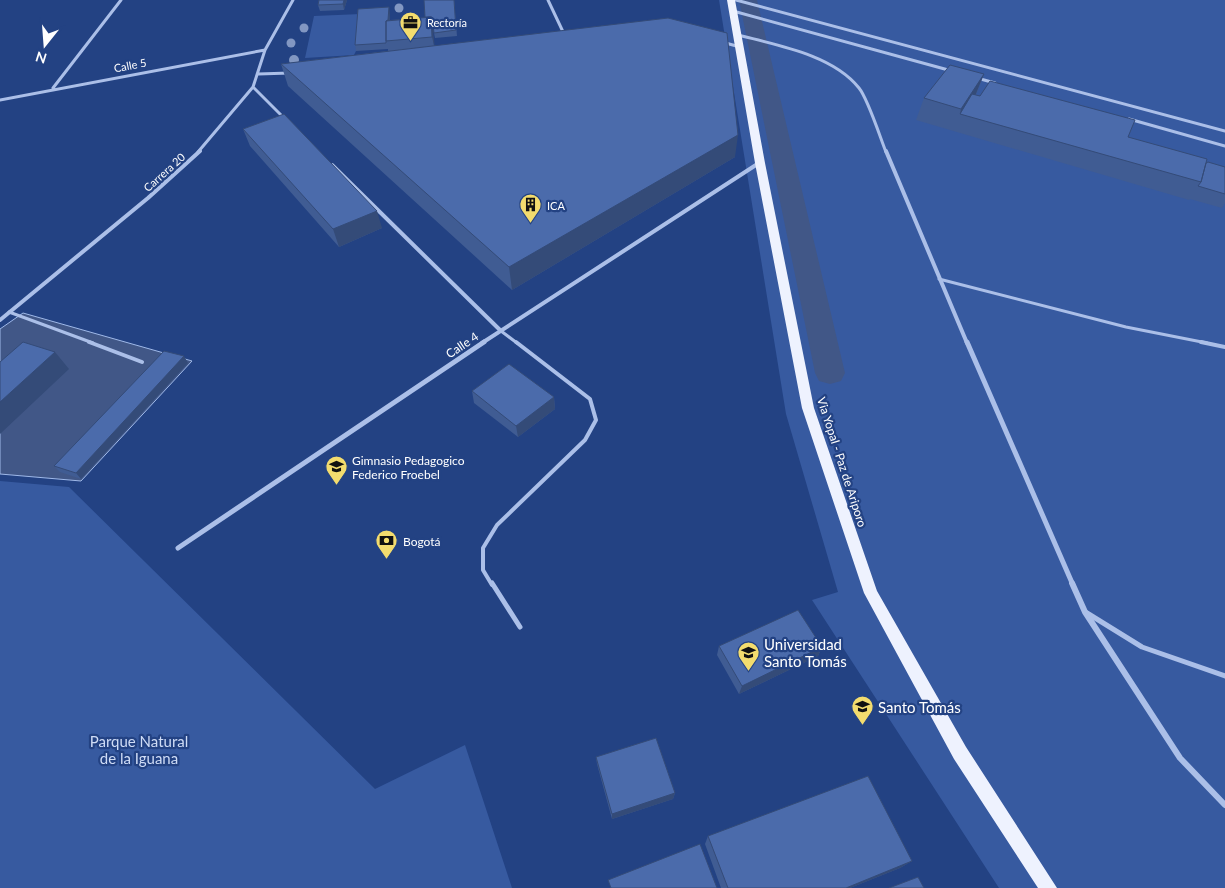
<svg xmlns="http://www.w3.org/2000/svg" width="1225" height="888" font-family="Lato,sans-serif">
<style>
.green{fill:#375aa0}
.water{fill:#415787;stroke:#9fb9e9}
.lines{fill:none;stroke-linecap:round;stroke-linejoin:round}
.canal{fill:#415787;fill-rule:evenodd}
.lane-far2{stroke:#abbfe8;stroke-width:3}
.lane-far1{stroke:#abbfe8;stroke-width:4}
.lane{stroke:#abbfe8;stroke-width:5}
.street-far3{stroke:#abbfe8;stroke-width:3}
.street-far2{stroke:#abbfe8;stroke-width:4}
.street-far1{stroke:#abbfe8;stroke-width:5}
.street{stroke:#abbfe8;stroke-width:6}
.primary{fill:#eef2fe;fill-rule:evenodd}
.tree{fill:#8297c2}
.wall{fill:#405c93}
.shaded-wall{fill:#344b78}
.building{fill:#4b6bab;stroke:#344b78}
.labels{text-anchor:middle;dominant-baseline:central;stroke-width:4.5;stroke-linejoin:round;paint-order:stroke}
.far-poi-label{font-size:11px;fill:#fff;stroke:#234283;text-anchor:start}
.far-street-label{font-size:11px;fill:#fff;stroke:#234283}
.street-label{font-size:12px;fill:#fff;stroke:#234283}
.poi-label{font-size:12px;fill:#fff;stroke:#234283;text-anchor:start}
.near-poi-label{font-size:15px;fill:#fff;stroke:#234283;text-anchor:start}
.near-park-label{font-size:15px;fill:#cfdcf6;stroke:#234283}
</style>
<rect width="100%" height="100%" fill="#234283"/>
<path class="green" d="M 719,0 L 1225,0 L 1225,888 L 999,888 L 812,600 L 838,592 L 786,414 Z
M 361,14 L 356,51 L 354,55 L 305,58 L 314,16 Z
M 0,481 L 69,487 L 375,789 L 465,745 L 512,888 L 0,888 Z"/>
<path class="water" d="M 23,313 L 192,361 L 81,481 L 0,474 L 0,329 Z"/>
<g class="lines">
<path class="canal" d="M 739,0 L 757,0 L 845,373 L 841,381 L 830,384 L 819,381 L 815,373 Z"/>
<path class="lane-far2" d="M 939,279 L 1126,327 L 1207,343
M 9,312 L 93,343
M 501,331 L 517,343"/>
<path class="lane-far1" d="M 89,342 L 142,362
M 1201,342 L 1225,347
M 492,585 L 483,570 L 483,548 L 497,525 L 585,440 L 596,420 L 590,399 L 516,342"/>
<path class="lane" d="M 492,583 L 520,627
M 1087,613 L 1142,647 L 1225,676"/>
<path class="street-far3" d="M 548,0 L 565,36
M 736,0 L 1225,131
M 733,11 L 952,71
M 738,35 C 777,45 833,55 859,88 C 868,99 880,137 886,152
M 722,42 L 740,47
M 258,74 L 290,73
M 977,78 L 995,83
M 253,87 L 285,119
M 53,88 L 121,0
M 0,100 L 265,50
M 1129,119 L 1225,146
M 198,152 L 253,87 L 265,50 L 293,0"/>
<path class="street-far2" d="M 886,151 L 967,343
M 332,165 L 501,331
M 0,320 L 148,198 L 200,151
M 482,343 L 759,163"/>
<path class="street-far1" d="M 967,342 L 1073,585
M 178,548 L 484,342"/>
<path class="street" d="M 1072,583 L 1085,612 L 1180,758 L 1225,805"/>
<path class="primary" d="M 727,0 L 735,0 L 765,163 L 814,408 L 877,591 L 966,747 L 1057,888 L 1038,888 L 954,759 L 864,593 L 802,408 L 755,163 Z"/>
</g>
<g class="tree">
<circle cx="399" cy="8" r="4.5"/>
<circle cx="304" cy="28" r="4.5"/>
<circle cx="291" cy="43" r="4.5"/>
<circle cx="294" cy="60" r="5"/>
</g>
<path class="wall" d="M 347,0 L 344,10 L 320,11 L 318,5 Z
M 424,0 L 454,0 L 457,36 L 435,38 L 432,23 L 434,46 L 735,157 L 512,290 L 288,86 L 281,64 L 388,51 L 388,49 L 356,51 L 355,45 L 390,13 L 390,20 L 425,18 Z
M 984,74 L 976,95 L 1128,137 L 1206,163 L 1225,167 L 1225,203 L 1222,208 L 1190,199 L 1189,200 L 916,120 L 924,98 Z
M 243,129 L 382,228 L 339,247 L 250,146 Z
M 188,363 L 81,479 L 60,472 L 54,466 Z
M 472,391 L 554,397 L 555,409 L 518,437 L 474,403 Z
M 719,646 L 822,647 L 818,656 L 739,694 L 717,655 Z
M 596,757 L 675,793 L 673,799 L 612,819 L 597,764 Z
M 708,836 L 912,861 L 900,868 L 850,888 L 721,888 L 705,844 Z"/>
<path class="shaded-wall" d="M 344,0 L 347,0 L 344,10 L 343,4 Z
M 389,7 L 390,13 L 389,41 L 387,41 Z
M 431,17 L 433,29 L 435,49 L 432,37 Z
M 984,74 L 975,96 L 960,114 L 961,109 Z
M 738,135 L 735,157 L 512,290 L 509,267 Z
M 377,211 L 382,228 L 339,247 L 333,229 Z
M 55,352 L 69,369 L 0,434 L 0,402 Z
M 184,356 L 188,363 L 81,479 L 76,473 Z
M 554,397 L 555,409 L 518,437 L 516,426 Z
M 822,647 L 818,656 L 739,694 L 742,686 Z
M 675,793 L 673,799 L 612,819 L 612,814 Z
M 912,861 L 900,868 L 850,888 L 846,888 Z"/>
<path class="building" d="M 319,0 L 344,0 L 343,4 L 318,5 Z
M 424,0 L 454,0 L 456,30 L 434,33 L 432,17 L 425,17 Z
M 389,7 L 388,20 L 386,21 L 386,43 L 355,45 L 358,9 Z
M 431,17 L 432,37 L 386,41 L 386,21 Z
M 668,18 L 727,33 L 738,135 L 509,267 L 281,64 Z
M 950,65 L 984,74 L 961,109 L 924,98 Z
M 990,81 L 1135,120 L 1128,137 L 1207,159 L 1201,182 L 960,114 L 972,94 L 980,96 Z
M 284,114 L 377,211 L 333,229 L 243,129 Z
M 1208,162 L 1225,167 L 1225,194 L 1198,186 L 1201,182 L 1206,163 Z
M 23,342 L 55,352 L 0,402 L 0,362 Z
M 164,351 L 184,356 L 76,473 L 54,466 Z
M 509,364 L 554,397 L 516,426 L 472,391 Z
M 798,610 L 822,647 L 742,686 L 719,646 Z
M 656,738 L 675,793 L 612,814 L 596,757 Z
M 868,776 L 912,861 L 846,888 L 728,888 L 708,836 Z
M 700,844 L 717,888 L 611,888 L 608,880 Z
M 918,877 L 924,888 L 889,888 Z"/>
<defs>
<symbol id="office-pin" viewBox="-11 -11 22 30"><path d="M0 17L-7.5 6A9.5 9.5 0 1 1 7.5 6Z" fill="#f3dc6e" stroke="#234283"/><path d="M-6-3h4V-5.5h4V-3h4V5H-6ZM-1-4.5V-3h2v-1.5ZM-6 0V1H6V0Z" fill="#111"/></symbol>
<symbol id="building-pin" viewBox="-11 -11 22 30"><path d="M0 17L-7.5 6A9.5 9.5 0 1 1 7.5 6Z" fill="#f3dc6e" stroke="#234283"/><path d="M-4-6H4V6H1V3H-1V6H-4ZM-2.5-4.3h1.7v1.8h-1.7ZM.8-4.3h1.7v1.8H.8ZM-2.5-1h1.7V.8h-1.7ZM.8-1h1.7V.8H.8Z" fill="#111"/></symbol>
<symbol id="school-pin" viewBox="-11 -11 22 30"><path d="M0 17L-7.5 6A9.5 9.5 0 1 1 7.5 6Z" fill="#f3dc6e" stroke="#234283"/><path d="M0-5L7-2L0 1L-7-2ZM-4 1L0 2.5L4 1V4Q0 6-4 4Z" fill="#111"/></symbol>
<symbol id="bank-pin" viewBox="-11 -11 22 30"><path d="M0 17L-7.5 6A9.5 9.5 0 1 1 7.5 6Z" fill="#f3dc6e" stroke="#234283"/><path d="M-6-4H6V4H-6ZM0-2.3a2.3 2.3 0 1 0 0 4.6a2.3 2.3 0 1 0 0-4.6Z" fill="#111"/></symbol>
<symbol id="university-pin" viewBox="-11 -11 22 30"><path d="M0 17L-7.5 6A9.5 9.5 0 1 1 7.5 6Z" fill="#f3dc6e" stroke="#234283"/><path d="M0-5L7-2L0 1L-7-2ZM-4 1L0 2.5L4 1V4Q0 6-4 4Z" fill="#111"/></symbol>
</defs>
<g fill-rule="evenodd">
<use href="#office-pin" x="398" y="10" width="25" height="34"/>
<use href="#building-pin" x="518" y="192" width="25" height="34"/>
<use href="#school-pin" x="324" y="454" width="25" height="34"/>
<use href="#bank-pin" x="374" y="528" width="25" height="34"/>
<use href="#university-pin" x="736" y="640" width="25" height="34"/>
<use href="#school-pin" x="850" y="694" width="25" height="34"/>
</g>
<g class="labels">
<g class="far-poi-label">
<text x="427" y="22">Rectoría</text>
<text x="547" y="205">ICA</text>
</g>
<g class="far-street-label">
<text transform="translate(130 65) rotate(-11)">Calle 5</text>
<text transform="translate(164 172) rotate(-42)">Carrera 20</text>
</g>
<g class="street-label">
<text transform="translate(462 345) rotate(-34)">Calle 4</text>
<text transform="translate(842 462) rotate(72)">Via Yopal - Paz de Ariporo</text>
</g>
<g class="poi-label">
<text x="352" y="460">Gimnasio Pedagogico<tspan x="352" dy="14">Federico Froebel</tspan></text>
<text x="403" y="541">Bogotá</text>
</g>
<g class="near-poi-label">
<text x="764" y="644">Universidad<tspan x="764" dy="17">Santo Tomás</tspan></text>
<text x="878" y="707">Santo Tomás</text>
</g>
<g class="near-park-label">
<text x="139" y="741">Parque Natural<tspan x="139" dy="17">de la Iguana</tspan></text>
</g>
</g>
<g transform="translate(45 45) rotate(197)" stroke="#234283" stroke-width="4" paint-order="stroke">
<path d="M0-4L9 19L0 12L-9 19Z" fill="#ffffff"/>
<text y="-8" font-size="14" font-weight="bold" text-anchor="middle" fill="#ffffff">N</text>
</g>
</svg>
